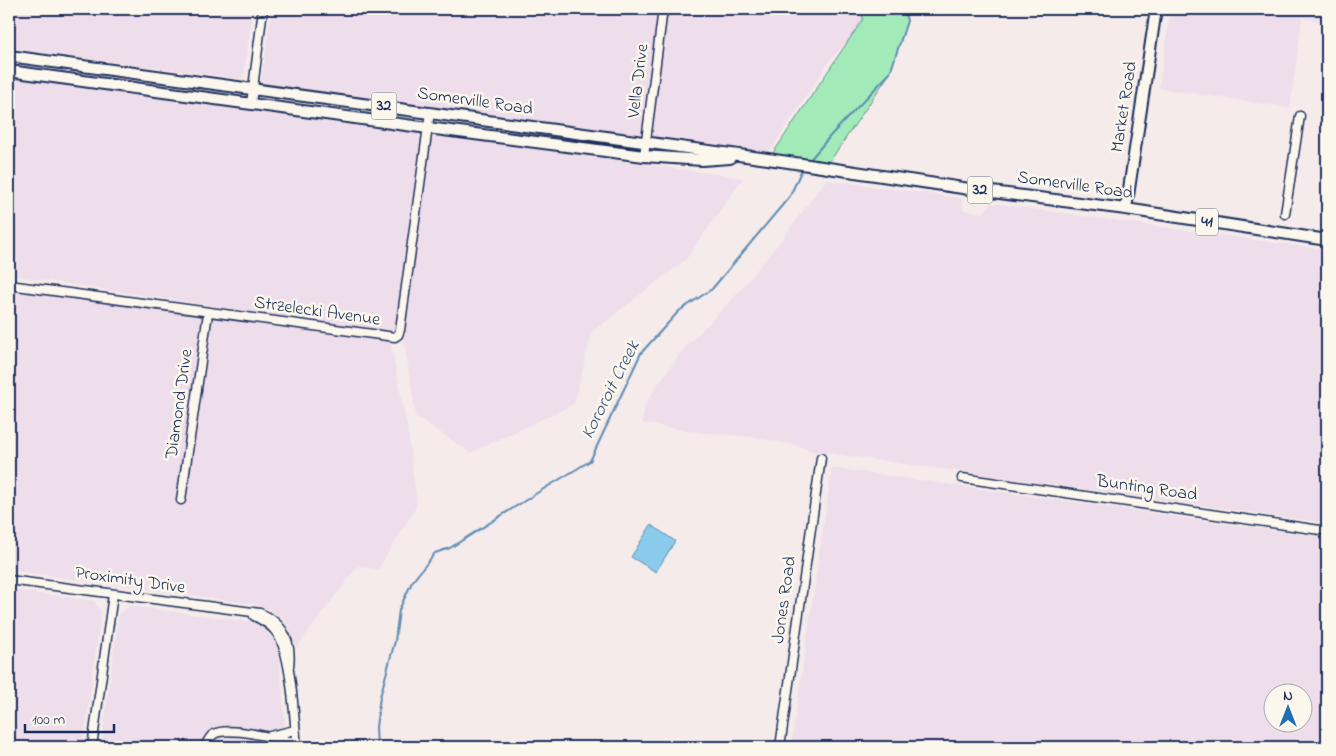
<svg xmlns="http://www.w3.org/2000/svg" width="1336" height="756" font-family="'Indie Flower',sans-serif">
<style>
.built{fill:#eeddea;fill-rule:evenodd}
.green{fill:#a2ebb9;stroke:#5e8d8c}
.water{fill:#8acaeb;stroke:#5e8cb3}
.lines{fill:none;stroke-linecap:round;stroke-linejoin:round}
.stream{stroke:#5e8cb3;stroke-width:2}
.minor-casing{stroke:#1b2f5e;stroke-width:11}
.major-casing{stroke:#1b2f5e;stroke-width:14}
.minor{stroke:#fbf7ec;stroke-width:8}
.major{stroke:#fbf7ec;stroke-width:10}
.labels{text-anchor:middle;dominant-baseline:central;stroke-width:5;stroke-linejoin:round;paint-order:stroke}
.shield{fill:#fbf7ec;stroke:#5e6b89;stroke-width:1}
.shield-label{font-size:16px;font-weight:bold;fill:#1b2f5e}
.street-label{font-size:18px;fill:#1b2f5e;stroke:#fbf7ec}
.water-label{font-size:19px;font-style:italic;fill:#375681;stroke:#fbf7ec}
</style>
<rect width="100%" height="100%" fill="#f5ebeb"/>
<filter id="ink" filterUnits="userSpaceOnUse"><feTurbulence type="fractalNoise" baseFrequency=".02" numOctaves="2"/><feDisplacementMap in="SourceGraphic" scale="10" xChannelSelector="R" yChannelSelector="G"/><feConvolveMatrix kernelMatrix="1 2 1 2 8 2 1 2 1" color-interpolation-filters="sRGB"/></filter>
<g filter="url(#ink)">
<path class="built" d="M 9,9 L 253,9 L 243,79 L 9,48 Z
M 272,9 L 860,9 L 864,19 L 847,42 L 830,60 L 767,155 L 261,84 Z
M 1171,9 L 1327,9 L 1327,21 L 1302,18 L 1290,108 L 1159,88 Z
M 12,78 L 423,131 L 396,334 L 9,275 L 9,105 Z
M 429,134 L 743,178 L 686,259 L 592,332 L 574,404 L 470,453 L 416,416 L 404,340 Z
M 826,180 L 961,198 L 963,210 L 983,213 L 991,203 L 1327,250 L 1327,523 L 813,451 L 791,444 L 752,437 L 687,431 L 642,423 L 645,405 L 655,388 L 684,349 L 737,294 L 783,238 Z
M 9,288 L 390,340 L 407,426 L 417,506 L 378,569 L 358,566 L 296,648 L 291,632 L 282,619 L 270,610 L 254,604 L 9,570 Z
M 832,468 L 1327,538 L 1327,747 L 791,747 ZM 1274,694 L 1304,694 L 1304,724 L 1274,724 Z
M 11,590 L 94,601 L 101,611 L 83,747 L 9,747 L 9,591 Z
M 130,606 L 251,622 L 258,625 L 267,631 L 274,640 L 278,651 L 288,747 L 101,747 L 119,614 Z"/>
<path class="green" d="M 861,9 L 903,9 L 907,21 L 890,73 L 826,167 L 769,159 L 863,19 Z"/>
<path class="water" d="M 651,525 L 675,541 L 656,572 L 631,557 Z"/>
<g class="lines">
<path class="stream" d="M 809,161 L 831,135 L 890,73 L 907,21 L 904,9
M 377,747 L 376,727 L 380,697 L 395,641 L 399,610 L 412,582 L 435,553 L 450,548 L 537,493 L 590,461 L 641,353 L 679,311 L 712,289 L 790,196 L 802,169"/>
<defs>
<path id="minor" d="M 251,104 L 263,9
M 644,156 L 663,9
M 1285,214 L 1300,116
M 9,285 L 395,337 L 398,335 L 400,330 L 430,112
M 962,478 L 1327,531
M 181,500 L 208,313
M 9,580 L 260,613 C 284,623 292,642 289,667
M 254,616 C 262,620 270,624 276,632 C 292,653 294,719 297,747
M 270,736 L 295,730
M 92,747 L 113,594
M 205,747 C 207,742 209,737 214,734 C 229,725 278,740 296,742
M 780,747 L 821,458"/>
<path id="major" d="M 9,56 L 768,159 L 976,190 L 1126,209 L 1327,240
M 9,71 L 428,128 L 644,156 L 702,160 L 730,158
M 1126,209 L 1156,9"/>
</defs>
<use href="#minor" class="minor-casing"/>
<use href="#major" class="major-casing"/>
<use href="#minor" class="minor"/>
<use href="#major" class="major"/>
</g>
</g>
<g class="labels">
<g class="shield">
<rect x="371.5" y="92.5" width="25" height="27" rx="4"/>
<rect x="967.5" y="176.5" width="25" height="27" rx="4"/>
<rect x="1196" y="208.5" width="22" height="27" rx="4"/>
</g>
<g class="shield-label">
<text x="384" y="106">32</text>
<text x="980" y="190">32</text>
<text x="1207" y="222">41</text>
</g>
<g class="street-label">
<text transform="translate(639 81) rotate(-83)">Vella Drive</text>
<text transform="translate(475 102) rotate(8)">Somerville Road</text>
<text transform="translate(1125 107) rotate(-81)">Market Road</text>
<text transform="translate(1075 186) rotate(8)">Somerville Road</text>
<text transform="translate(317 312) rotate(8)">Strzelecki Avenue</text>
<text transform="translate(180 404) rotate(-82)">Diamond Drive</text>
<text transform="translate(1147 489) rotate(8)">Bunting Road</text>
<text transform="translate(130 581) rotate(8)">Proximity Drive</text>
<text transform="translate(785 600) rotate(-82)">Jones Road</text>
</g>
<g class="water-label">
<text transform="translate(611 390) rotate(-63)">Kororoit Creek</text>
</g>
</g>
<rect width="1336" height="756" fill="none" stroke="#fbf7ec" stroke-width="30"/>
<rect x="15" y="15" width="1306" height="726" fill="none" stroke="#1b2f5e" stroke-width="2" filter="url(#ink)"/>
<g transform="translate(1288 708)"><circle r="24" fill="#fbf7ec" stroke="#a1a7b3"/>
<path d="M0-4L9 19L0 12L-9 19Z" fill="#1f6fb2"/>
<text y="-8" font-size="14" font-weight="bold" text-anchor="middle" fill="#1b2f5e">N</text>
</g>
<path d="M25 724v8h89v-8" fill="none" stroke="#1b2f5e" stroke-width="2.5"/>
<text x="32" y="724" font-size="15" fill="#1b2f5e" stroke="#fbf7ec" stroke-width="4" paint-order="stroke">100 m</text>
</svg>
